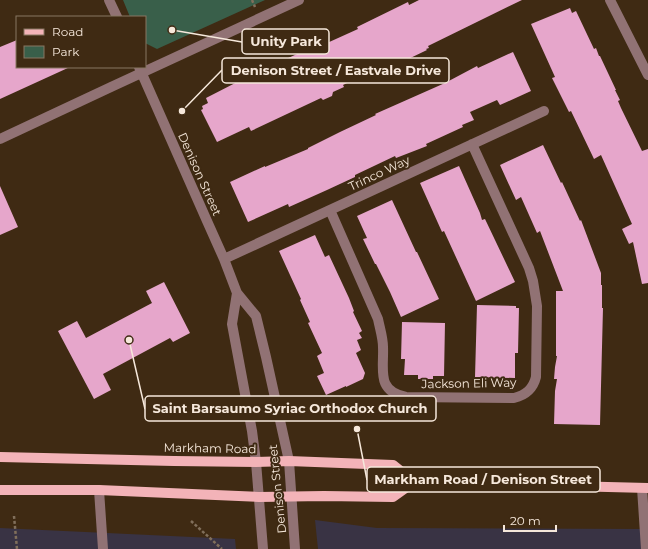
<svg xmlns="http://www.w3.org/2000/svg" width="648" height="549" font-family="Montserrat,sans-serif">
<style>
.commercial{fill:#393344}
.green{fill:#395f4a}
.building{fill:#e6a6cb}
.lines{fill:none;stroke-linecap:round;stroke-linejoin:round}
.path{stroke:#816f5b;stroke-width:2.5;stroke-dasharray:3 2;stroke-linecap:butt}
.minor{stroke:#917274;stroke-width:10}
.major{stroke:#f3b3b8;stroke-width:10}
.labels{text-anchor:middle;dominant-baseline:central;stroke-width:4;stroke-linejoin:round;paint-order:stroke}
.street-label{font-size:12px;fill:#f6e8db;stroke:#3f2a13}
.leader{fill:none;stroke:#f6e8db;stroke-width:1.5}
.callout-dot{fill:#f6e8db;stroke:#3f2a13;stroke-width:1.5}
.callout{fill:#3f2a13;stroke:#f6e8db;stroke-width:1.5}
.callout-label{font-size:13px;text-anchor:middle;font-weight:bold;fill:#f6e8db}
</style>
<rect width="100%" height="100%" fill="#3f2a13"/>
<path class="commercial" d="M 315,520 L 377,528 L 648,529 L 648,549 L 318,549 Z
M 0,528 L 235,539 L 236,549 L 0,549 Z"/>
<path class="green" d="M 123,0 L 265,0 L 157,49 L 145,43 L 145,17 L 130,17 Z"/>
<path class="building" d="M 419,0 L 522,0 L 428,46 L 429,48 L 426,49 L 427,50 L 377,74 L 375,69 L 343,85 L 344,87 L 333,92 L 332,96 L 323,100 L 321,98 L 251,131 L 249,127 L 217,142 L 201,110 L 203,109 L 202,106 L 208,103 L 206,98 L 245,78 L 248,83 L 274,71 L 272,68 L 277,65 L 277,63 L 315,46 L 316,48 L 358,29 L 357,27 L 408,2 L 409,5 Z
M 570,8 L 572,13 L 576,11 L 594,49 L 596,48 L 599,56 L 600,56 L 616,90 L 615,90 L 620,100 L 618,101 L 621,108 L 642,151 L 648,149 L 648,283 L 642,284 L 633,242 L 629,244 L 622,229 L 632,224 L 601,155 L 594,159 L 571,111 L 569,112 L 552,78 L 555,77 L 531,24 Z
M 17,40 L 17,67 L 70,67 L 0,99 L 0,47 Z
M 513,52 L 531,91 L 500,105 L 497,100 L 470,112 L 474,120 L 462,125 L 463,127 L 426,144 L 427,146 L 396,158 L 395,156 L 355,175 L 355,177 L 327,190 L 289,207 L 288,204 L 248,222 L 230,182 L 265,166 L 265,167 L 308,149 L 308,148 L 340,132 L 376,115 L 375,114 L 445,83 L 477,66 L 478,68 Z
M 543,145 L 561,183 L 562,182 L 580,221 L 581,220 L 601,273 L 601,285 L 602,285 L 602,308 L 603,308 L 600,425 L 554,424 L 555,391 L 557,379 L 554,379 L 555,367 L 557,356 L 556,356 L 556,291 L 563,291 L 540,231 L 537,233 L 521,197 L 516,200 L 500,165 Z
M 459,166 L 480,213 L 482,220 L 485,219 L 515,282 L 476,301 L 444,231 L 442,232 L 420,183 Z
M 0,186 L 18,227 L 0,235 Z
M 392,200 L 416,252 L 417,252 L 439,299 L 401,317 L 390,292 L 376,264 L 375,264 L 363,239 L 367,238 L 357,216 Z
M 315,235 L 325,257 L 329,255 L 349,298 L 354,311 L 353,312 L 362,331 L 359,333 L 362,338 L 357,340 L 361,350 L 356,353 L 365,373 L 363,379 L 346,387 L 346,386 L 326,395 L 317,376 L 324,373 L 317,356 L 322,353 L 308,323 L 310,322 L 300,300 L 301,299 L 279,251 Z
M 164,282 L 190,333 L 173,342 L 170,338 L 103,374 L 111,390 L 94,399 L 58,331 L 77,321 L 86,338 L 152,303 L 146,291 Z
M 477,305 L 516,306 L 516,308 L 519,308 L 518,353 L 515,353 L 515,378 L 475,377 Z
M 402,322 L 445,323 L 444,376 L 433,376 L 433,379 L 418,379 L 418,375 L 404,375 L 405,359 L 401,359 Z"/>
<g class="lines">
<path class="path" d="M 252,0 L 255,7
M 14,516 L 17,549
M 191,521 L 222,549"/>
<path class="minor" d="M 109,0 L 117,17
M 610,0 L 648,75
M 139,67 L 207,221 L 224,259 L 237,293 L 256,316 L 266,357 L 289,461 L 295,549
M 0,139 L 111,87 L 299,0
M 330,210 L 378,319 C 380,329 383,338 383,347 C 384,370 376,391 406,397 L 514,398 C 526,395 533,389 536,377 L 537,306 L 533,281 L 529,268 L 472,144
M 224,259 L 544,111
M 237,293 L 232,324 L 252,431 L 256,462 L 263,549
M 642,488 L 646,549
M 99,490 L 103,549"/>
<path class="major" d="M 0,457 L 174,461 L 256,462 L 289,461 L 393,465 L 414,482
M 0,490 L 99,490 L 259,497 L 324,496 L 393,497 L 414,482 L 648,488"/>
</g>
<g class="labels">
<g class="street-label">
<text transform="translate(379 173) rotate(-25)">Trinco Way</text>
<text transform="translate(200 174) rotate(66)">Denison Street</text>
<text transform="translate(469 383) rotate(-1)">Jackson Eli Way</text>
<text transform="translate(210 448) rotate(1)">Markham Road</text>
<text transform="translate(277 489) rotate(-96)">Denison Street</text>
</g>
</g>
<path class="leader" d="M172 30L242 42M182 111L222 70M129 340L145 409M357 429L367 480"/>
<g class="callout-dot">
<circle cx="172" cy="30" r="4"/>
<circle cx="182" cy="111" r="4"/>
<circle cx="129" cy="340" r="4"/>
<circle cx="357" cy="429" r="4"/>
</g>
<g class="callout">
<rect x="242" y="29" width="87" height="25" rx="4"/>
<rect x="222" y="58" width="227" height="25" rx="4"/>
<rect x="145" y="396" width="291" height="25" rx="4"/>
<rect x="367" y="467" width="233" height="25" rx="4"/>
</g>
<g class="callout-label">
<text x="286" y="46">Unity Park</text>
<text x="336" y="75">Denison Street / Eastvale Drive</text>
<text x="290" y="413">Saint Barsaumo Syriac Orthodox Church</text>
<text x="483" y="484">Markham Road / Denison Street</text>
</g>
<rect x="16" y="16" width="130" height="52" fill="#3f2a13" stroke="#887663"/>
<rect x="24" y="29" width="20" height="6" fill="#f3b3b8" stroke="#887663"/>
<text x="52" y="36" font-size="12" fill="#f6e8db">Road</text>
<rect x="24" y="46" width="20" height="12" fill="#395f4a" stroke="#887663"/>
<text x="52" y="56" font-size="12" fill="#f6e8db">Park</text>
<path d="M504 525v6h52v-6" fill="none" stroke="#f6e8db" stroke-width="2"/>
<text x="510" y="525" font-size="12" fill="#f6e8db" stroke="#3f2a13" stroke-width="3" paint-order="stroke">20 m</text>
</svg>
